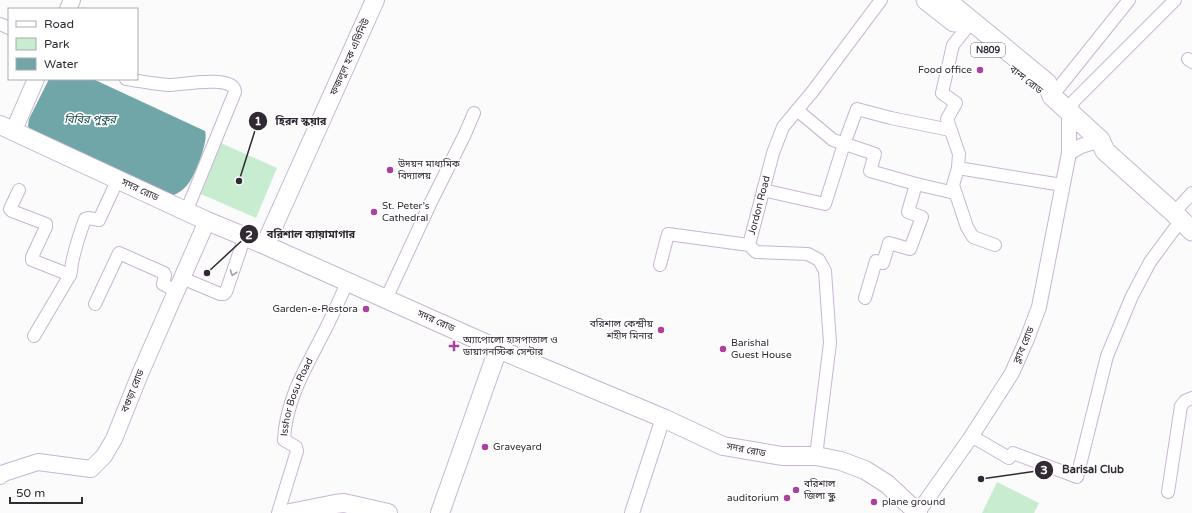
<svg xmlns="http://www.w3.org/2000/svg" width="1192" height="513" font-family="'Varela Round','Noto Sans Bengali',sans-serif">
<style>
.green{fill:#c8eccf}
.water{fill:#71a6a8}
.lines{fill:none;stroke-linecap:round;stroke-linejoin:round}
.minor-casing{stroke:#c8b5d2;stroke-width:14}
.tertiary-casing{stroke:#c8b5d2;stroke-width:16}
.secondary-casing{stroke:#c8b5d2;stroke-width:18}
.primary-casing{stroke:#c8b5d2;stroke-width:20}
.trunk-casing{stroke:#c8b5d2;stroke-width:21}
.minor{stroke:#fff;stroke-width:12}
.tertiary{stroke:#fff;stroke-width:14}
.secondary{stroke:#fff;stroke-width:16}
.primary{stroke:#fff;stroke-width:18}
.trunk{stroke:#fff;stroke-width:19}
.oneway{stroke:#a29fa4}
.poi-dot{fill:#ad409e;stroke:#fff;stroke-width:1.5}
.labels{text-anchor:middle;dominant-baseline:central;stroke-width:3.5;stroke-linejoin:round;paint-order:stroke}
.shield{fill:#fff;stroke:#6f6a72;stroke-width:1}
.shield-label{font-size:9px;font-weight:bold;fill:#312a35}
.street-label{font-size:10px;fill:#312a35;stroke:#fff}
.poi-label{font-size:10px;fill:#312a35;stroke:#fff;text-anchor:start}
.water-label{font-size:11px;font-style:italic;fill:#134547;stroke:#fff}
.leader{fill:none;stroke:#312a35;stroke-width:1.5}
.callout-dot{fill:#312a35;stroke:#fff;stroke-width:1.5}
.mark-label{font-size:12px;text-anchor:middle;font-weight:bold;fill:#fff}
.callout-label{font-size:11px;text-anchor:middle;font-weight:bold;fill:#312a35;stroke:#fff;stroke-width:3.5;stroke-linejoin:round;paint-order:stroke}
</style>
<rect width="100%" height="100%" fill="#fbfbfb"/>
<path class="green" d="M 221,143 L 277,168 L 256,218 L 201,194 Z
M 997,482 L 1039,503 L 1034,513 L 982,513 Z"/>
<path class="water" d="M 49,79 L 93,79 L 205,131 C 209,140 195,176 188,184 C 183,190 178,194 170,196 L 32,133 L 28,126 L 29,119 Z"/>
<g class="lines">
<defs>
<g id="minor">
<path d="M 0,24 L 9,28"/>
<path d="M 965,30 L 953,45 L 942,93 L 956,103 L 947,119 L 959,154 L 958,168 L 953,185 L 967,227 L 973,237 L 995,245"/>
<path d="M 1188,59 L 1192,62"/>
<path d="M 126,79 C 140,81 155,84 169,85 C 181,85 234,74 235,92 L 186,212"/>
<path d="M 1052,96 L 1129,0"/>
<path d="M 797,110 L 833,140 L 875,154 L 870,171 L 916,184"/>
<path d="M 1069,112 L 1074,101 L 1175,0"/>
<path d="M 958,168 L 1062,185"/>
<path d="M 19,190 L 10,209 L 12,211 L 46,224 L 46,227 L 32,257 L 32,260 L 70,275"/>
<path d="M 763,190 L 825,204 L 844,144 L 857,109 L 891,118 L 950,130"/>
<path d="M 1181,205 L 1192,193"/>
<path d="M 660,265 L 668,234 L 749,245"/>
<path d="M 182,278 L 220,294 L 224,294 L 226,292 L 245,236"/>
<path d="M 865,298 L 876,261 L 883,263 L 889,243 L 910,249 L 922,217 L 908,212 L 916,184 L 955,193"/>
<path d="M 386,299 L 431,202 L 465,134 L 474,113"/>
<path d="M 95,304 L 119,253 L 164,273 L 165,275 L 163,284 L 176,291"/>
<path d="M 34,336 L 70,275 C 72,270 71,268 72,263 C 75,248 80,233 85,219 L 88,218 L 99,220 L 118,179"/>
<path d="M 971,437 L 980,441 L 1009,458 L 1013,453 L 1077,477 L 1107,356 L 1132,296 L 1150,262 L 1181,220"/>
<path id="s1" d="M 816,456 L 830,343 L 825,271 L 819,260 L 808,254 L 756,252 L 749,245 L 773,153 L 783,127 L 813,91 L 881,0"/>
<path d="M 1168,492 L 1181,406 L 1185,401 L 1192,398"/>
<path id="s2" d="M 278,513 L 297,451 L 296,447 L 284,440 C 286,397 309,363 327,326 C 334,312 341,297 347,282"/>
</g>
<path id="tertiary" d="M 1069,153 L 1081,146 L 1100,140
M 918,512 L 971,437 L 1012,373 L 1027,339 L 1039,307 L 1069,153 L 1069,112
M 632,513 L 663,418"/>
<path id="secondary" d="M 68,9 L 72,0
M 14,130 L 36,79
M 0,476 L 4,473 L 38,462 L 91,469 L 104,456 L 114,439 L 140,374 L 207,221"/>
<path id="primary" d="M 0,125 L 207,221 L 265,245 L 498,349 L 663,418 L 723,446 L 782,456 L 816,456 L 841,461 L 865,470 L 887,484 L 918,513
M 265,245 L 375,0
M 290,513 L 335,504 L 344,503 L 388,513
M 440,513 L 498,349"/>
<path id="trunk" d="M 926,0 L 954,22
M 946,0 L 1047,83 L 1052,96 L 1100,140 L 1105,151 L 1174,213 L 1192,231"/>
</defs>
<use href="#minor" class="minor-casing"/>
<use href="#tertiary" class="tertiary-casing"/>
<use href="#secondary" class="secondary-casing"/>
<use href="#primary" class="primary-casing"/>
<use href="#trunk" class="trunk-casing"/>
<use href="#minor" class="minor"/>
<use href="#tertiary" class="tertiary"/>
<use href="#secondary" class="secondary"/>
<use href="#primary" class="primary"/>
<use href="#trunk" class="trunk"/>
</g>
<defs><path id="oneway-chevron" d="M-2-3.5L2.5 0L-2 3.5" fill="none" stroke-width="1.6" stroke-linecap="round" stroke-linejoin="round"/></defs>
<use class="oneway" href="#oneway-chevron" transform="translate(233 273) rotate(109)"/>
<g class="poi-dot">
<circle cx="980" cy="70" r="4"/>
<circle cx="390" cy="170" r="4"/>
<circle cx="374" cy="212" r="4"/>
<circle cx="366" cy="309" r="4"/>
<circle cx="661" cy="330" r="4"/>
<path d="M452 340h4v4h4v4h-4v4h-4v-4h-4v-4h4z"/>
<circle cx="723" cy="349" r="4"/>
<circle cx="485" cy="447" r="4"/>
<circle cx="796" cy="490" r="4"/>
<circle cx="787" cy="498" r="4"/>
<circle cx="874" cy="502" r="4"/>
</g>
<g class="labels">
<rect class="shield" x="971" y="43" width="34" height="14" rx="3"/>
<g class="shield-label">
<text x="988" y="50">N809</text>
</g>
<g class="street-label">
<text transform="translate(350 57) rotate(-66)">ফজলুল হক এভিনিউ</text>
<text transform="translate(1026 80) rotate(38)">বান্দ রোড</text>
<text transform="translate(140 190) rotate(25)">সদর রোড</text>
<text stroke="none"><textPath href="#s1" startOffset="314">Jordon Road</textPath></text>
<text transform="translate(436 321) rotate(24)">সদর রোড</text>
<text transform="translate(1024 345) rotate(-67)">ক্লাব রোড</text>
<text transform="translate(133 391) rotate(-68)">বগুড়া রোড</text>
<text stroke="none"><textPath href="#s2" startOffset="128">Isshor Bosu Road</textPath></text>
<text transform="translate(746 450) rotate(11)">সদর রোড</text>
</g>
<g class="poi-label">
<text x="972" y="70" text-anchor="end">Food office</text>
<text x="398" y="164">উদয়ন মাধ্যমিক<tspan x="398" dy="12">বিদ্যালয়</tspan></text>
<text x="382" y="206">St. Peter’s<tspan x="382" dy="12">Cathedral</tspan></text>
<text x="358" y="309" text-anchor="end">Garden-e-Restora</text>
<text x="653" y="324" text-anchor="end">বরিশাল কেন্দ্রীয়<tspan x="653" dy="12">শহীদ মিনার</tspan></text>
<text x="463" y="340">অ্যাপোলো হাসপাতাল ও<tspan x="463" dy="12">ডায়াগনস্টিক সেন্টার</tspan></text>
<text x="731" y="343">Barishal<tspan x="731" dy="12">Guest House</tspan></text>
<text x="493" y="447">Graveyard</text>
<text x="804" y="484">বরিশাল<tspan x="804" dy="12">জিলা স্কুল</tspan></text>
<text x="779" y="498" text-anchor="end">auditorium</text>
<text x="882" y="502">plane ground</text>
</g>
<g class="water-label">
<text x="90" y="119">বিবির পুকুর</text>
</g>
</g>
<path class="leader" d="M239 181L258 121M207 273L249 234M981 479L1044 470"/>
<g class="callout-dot">
<circle cx="239" cy="181" r="4"/>
<circle cx="207" cy="273" r="4"/>
<circle cx="981" cy="479" r="4"/>
<circle cx="258" cy="121" r="10"/>
<circle cx="249" cy="234" r="10"/>
<circle cx="1044" cy="470" r="10"/>
</g>
<g class="mark-label">
<text x="258" y="125">1</text>
<text x="249" y="239">2</text>
<text x="1044" y="474">3</text>
</g>
<g class="callout-label">
<text x="301" y="125">হিরন স্কয়ার</text>
<text x="311" y="238">বরিশাল ব্যায়ামাগার</text>
<text x="1093" y="473">Barisal Club</text>
</g>
<rect x="8" y="8" width="130" height="72" fill="#ffffff" stroke="#adaaae"/>
<rect x="16" y="21" width="20" height="6" fill="#ffffff" stroke="#adaaae"/>
<text x="44" y="28" font-size="12" fill="#312a35">Road</text>
<rect x="16" y="38" width="20" height="12" fill="#c8eccf" stroke="#adaaae"/>
<text x="44" y="48" font-size="12" fill="#312a35">Park</text>
<rect x="16" y="58" width="20" height="12" fill="#71a6a8" stroke="#adaaae"/>
<text x="44" y="68" font-size="12" fill="#312a35">Water</text>
<path d="M10 497v6h72v-6" fill="none" stroke="#312a35" stroke-width="2"/>
<text x="16" y="497" font-size="12" fill="#312a35" stroke="#ffffff" stroke-width="3" paint-order="stroke">50 m</text>
</svg>
